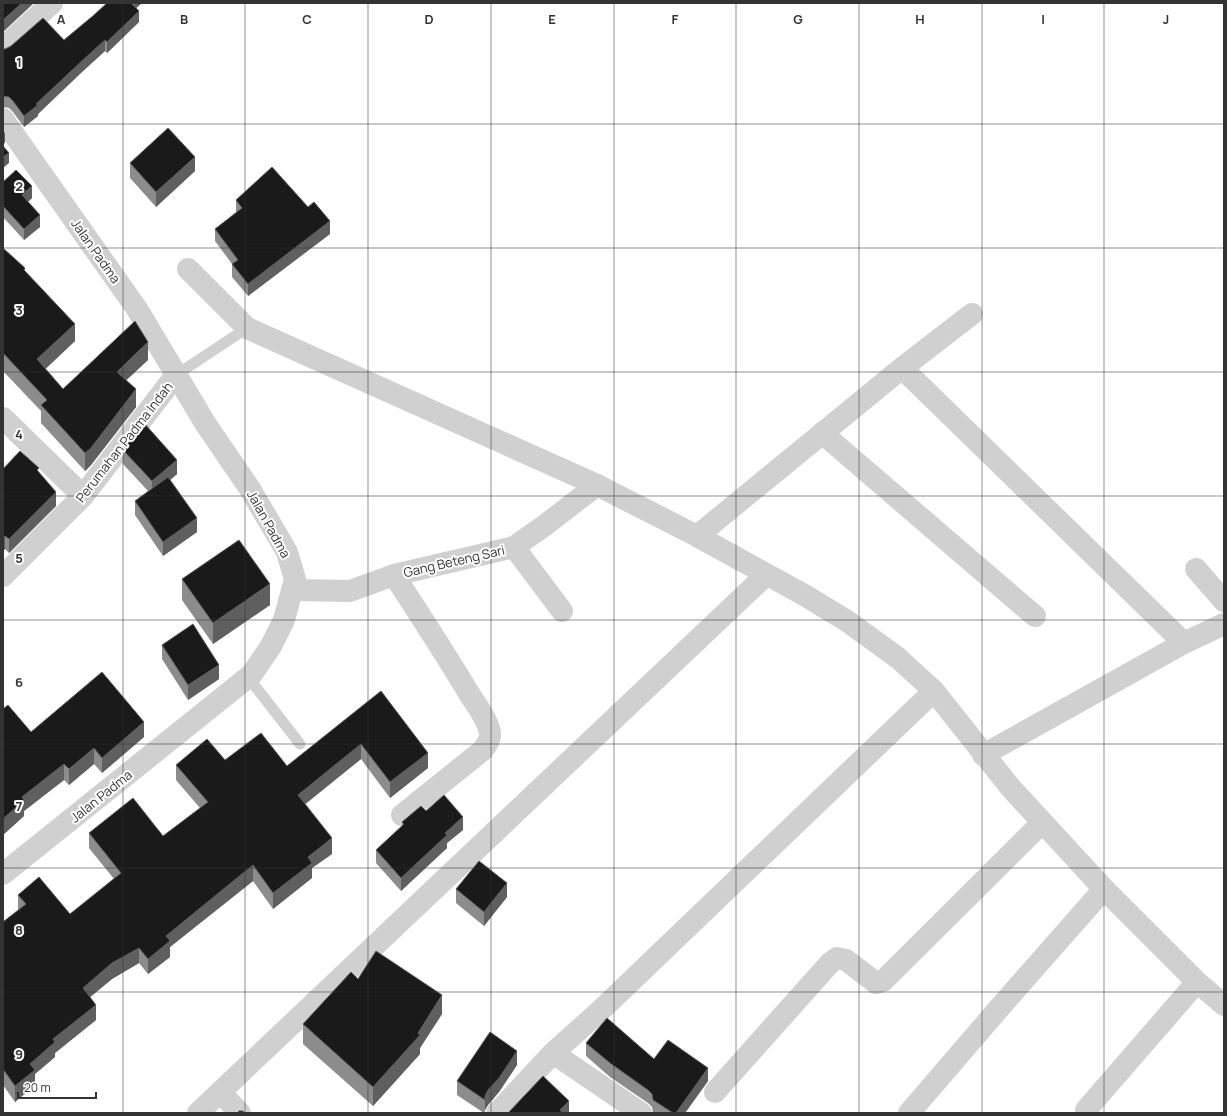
<svg xmlns="http://www.w3.org/2000/svg" width="1227" height="1116" font-family="Manrope,sans-serif">
<style>
.lines{fill:none;stroke-linecap:round;stroke-linejoin:round}
.service{stroke:#d0d0d0;stroke-width:11}
.minor{stroke:#d0d0d0;stroke-width:22}
.tertiary{stroke:#d0d0d0;stroke-width:22}
.wall{fill:#8c8c8c}
.shaded-wall{fill:#5f5f5f}
.building{fill:#1a1a1a;stroke:#5f5f5f}
.grid{fill:none;stroke:#333;stroke-width:1;stroke-opacity:0.55}
.labels{text-anchor:middle;dominant-baseline:central;stroke-width:4;stroke-linejoin:round;paint-order:stroke}
.street-label{font-size:13px;fill:#333;stroke:#fff}
.grid-label{font-size:13px;text-anchor:middle;font-weight:bold;fill:#333;stroke:#fff;stroke-width:4;stroke-linejoin:round;paint-order:stroke}
</style>
<rect width="100%" height="100%" fill="#fff"/>
<g class="lines">
<path class="service" d="M 176,375 L 247,328
M 248,677 L 300,744"/>
<path class="minor" d="M 3,48 L 52,3
M 188,269 L 247,328 L 597,485 L 697,536 L 806,596 L 847,621 L 898,658 L 934,691 L 1010,787 L 1104,889 L 1197,982 L 1224,1005
M 902,368 L 1184,643
M 3,418 L 83,496
M 822,433 L 1035,616
M 697,536 L 902,368 L 972,314
M 514,547 L 562,611
M 1196,569 L 1224,601
M 394,575 C 420,615 446,655 470,695 C 477,706 488,720 490,733 C 491,740 486,745 483,750 L 402,815
M 3,576 L 83,496 L 176,375
M 292,590 L 350,591 L 394,575 L 514,547 L 544,526 L 597,485
M 983,755 L 1184,643 L 1224,624
M 553,1053 L 641,1113
M 220,1092 L 240,1113
M 715,1092 L 830,963 L 837,958 L 846,960 L 876,983 L 883,981 L 1042,823
M 1086,1110 L 1197,982
M 198,1113 L 766,575
M 497,1113 L 553,1053 L 601,1010 L 934,691
M 909,1113 L 1001,1006 L 1104,889"/>
<path class="tertiary" d="M 3,119 L 137,309 L 205,423 L 250,489 L 287,552 L 295,579 L 284,620 L 271,646 L 252,674 L 3,874"/>
</g>
<path class="wall" d="M 107,3 L 142,3 L 136,8 L 139,22 L 107,53 L 105,51 L 83,71 L 38,114 L 38,116 L 24,127 L 13,112 L 9,108 L 3,107 L 3,49 L 5,49 L 64,40 L 94,15 Z
M 130,163 L 195,171 L 156,207 L 130,178 Z
M 3,182 L 32,198 L 28,202 L 40,227 L 24,240 L 3,217 Z
M 236,200 L 330,234 L 248,296 L 232,277 L 232,264 L 215,241 L 215,229 L 236,213 Z
M 3,248 L 25,271 L 75,341 L 45,369 L 63,389 L 148,360 L 126,380 L 136,407 L 91,465 L 85,471 L 41,423 L 41,411 L 3,371 Z
M 123,450 L 177,474 L 170,480 L 197,532 L 163,556 L 135,515 L 135,501 L 148,491 L 123,464 Z
M 3,469 L 39,473 L 56,506 L 9,553 L 5,549 L 3,551 Z
M 182,579 L 270,605 L 213,644 L 182,600 Z
M 162,645 L 219,679 L 188,700 L 162,659 Z
M 381,691 L 428,768 L 390,798 L 361,759 L 305,804 L 332,854 L 312,868 L 312,878 L 273,909 L 253,881 L 170,947 L 170,957 L 148,974 L 139,963 L 112,979 L 90,997 L 96,1020 L 55,1053 L 55,1057 L 35,1074 L 35,1085 L 15,1102 L 3,1085 L 3,922 L 18,910 L 18,895 L 70,914 L 114,879 L 89,848 L 89,833 L 163,836 L 200,808 L 176,780 L 176,765 L 225,760 L 287,766 Z
M 31,732 L 144,737 L 102,773 L 94,764 L 69,785 L 64,780 L 24,811 L 24,816 L 3,835 Z
M 426,811 L 463,830 L 447,843 L 447,848 L 401,891 L 376,863 L 376,850 L 402,826 L 402,822 Z
M 456,889 L 507,897 L 484,926 L 456,903 Z
M 358,979 L 442,1014 L 420,1048 L 420,1054 L 373,1106 L 303,1044 L 303,1024 Z
M 586,1043 L 654,1059 L 708,1081 L 685,1113 L 653,1113 L 652,1107 L 648,1103 L 610,1077 L 586,1056 Z
M 517,1065 L 499,1092 L 488,1105 L 485,1110 L 485,1113 L 484,1113 L 457,1095 L 457,1081 Z"/>
<path class="shaded-wall" d="M 22,3 L 34,3 L 3,32 L 3,20 Z
M 134,3 L 142,3 L 134,10 Z
M 139,11 L 139,22 L 107,53 L 107,42 Z
M 105,40 L 105,51 L 83,71 L 38,114 L 38,116 L 24,127 L 24,116 L 36,104 L 83,60 Z
M 5,132 L 5,143 L 3,144 L 3,134 Z
M 9,153 L 9,163 L 3,168 L 3,157 Z
M 195,157 L 195,171 L 156,207 L 156,192 Z
M 32,186 L 32,198 L 22,207 L 22,195 Z
M 40,215 L 40,227 L 24,240 L 24,229 Z
M 330,221 L 330,234 L 248,296 L 248,284 Z
M 75,324 L 75,341 L 37,377 L 37,359 Z
M 148,342 L 148,360 L 117,389 L 117,372 Z
M 136,389 L 136,407 L 91,465 L 85,471 L 85,453 Z
M 177,460 L 177,474 L 152,496 L 152,481 Z
M 56,492 L 56,506 L 9,553 L 9,539 Z
M 197,518 L 197,532 L 163,556 L 163,542 Z
M 5,536 L 5,549 L 3,551 L 3,538 Z
M 270,584 L 270,605 L 213,644 L 213,623 Z
M 219,665 L 219,679 L 188,700 L 188,685 Z
M 144,722 L 144,737 L 102,773 L 102,758 Z
M 361,744 L 361,759 L 298,810 L 298,795 Z
M 94,748 L 94,764 L 69,785 L 69,769 Z
M 428,753 L 428,768 L 390,798 L 390,782 Z
M 64,764 L 64,780 L 24,811 L 24,816 L 3,835 L 3,819 L 22,797 Z
M 463,817 L 463,830 L 447,843 L 447,848 L 401,891 L 401,878 L 445,833 Z
M 332,838 L 332,854 L 312,868 L 312,878 L 273,909 L 273,893 L 308,857 Z
M 253,865 L 253,881 L 170,947 L 170,957 L 148,974 L 148,959 L 166,936 Z
M 507,883 L 507,897 L 484,926 L 484,912 Z
M 139,948 L 139,963 L 112,979 L 83,1003 L 83,988 L 112,963 Z
M 442,995 L 442,1014 L 420,1048 L 420,1054 L 373,1106 L 373,1087 L 418,1033 Z
M 96,1005 L 96,1020 L 55,1053 L 55,1057 L 35,1074 L 35,1085 L 15,1102 L 15,1086 L 30,1064 L 53,1039 Z
M 517,1051 L 517,1065 L 499,1092 L 488,1105 L 485,1110 L 485,1096 L 488,1090 Z
M 708,1068 L 708,1081 L 685,1113 L 676,1113 Z
M 569,1101 L 569,1113 L 560,1113 L 560,1110 Z"/>
<path class="building" d="M 3,3 L 22,3 L 3,20 Z
M 107,3 L 131,3 L 139,11 L 107,42 L 105,40 L 83,60 L 36,104 L 38,105 L 24,116 L 13,101 L 9,97 L 3,96 L 3,49 L 5,49 L 11,46 L 43,18 L 64,40 L 94,15 Z
M 168,128 L 195,157 L 156,192 L 130,163 Z
M 3,146 L 9,153 L 3,157 Z
M 272,167 L 308,207 L 314,202 L 330,221 L 248,284 L 232,264 L 238,260 L 215,229 L 242,208 L 236,200 Z
M 16,170 L 32,186 L 22,195 L 40,215 L 24,229 L 3,206 L 3,182 Z
M 3,248 L 25,268 L 24,270 L 75,324 L 37,359 L 63,389 L 135,321 L 148,342 L 117,372 L 136,389 L 91,448 L 85,453 L 41,405 L 47,400 L 3,353 Z
M 144,423 L 177,460 L 152,481 L 123,450 Z
M 20,451 L 39,468 L 37,470 L 56,492 L 9,539 L 5,536 L 3,538 L 3,469 Z
M 168,477 L 197,518 L 163,542 L 135,501 Z
M 239,540 L 270,584 L 213,623 L 182,579 Z
M 193,624 L 219,665 L 188,685 L 162,645 Z
M 102,672 L 144,722 L 102,758 L 94,748 L 69,769 L 64,764 L 22,797 L 24,800 L 3,819 L 3,709 L 8,705 L 31,732 Z
M 381,691 L 428,753 L 390,782 L 361,744 L 298,795 L 332,838 L 308,857 L 312,863 L 273,893 L 253,865 L 166,936 L 170,941 L 148,959 L 139,948 L 112,963 L 83,988 L 96,1005 L 53,1039 L 55,1042 L 30,1064 L 35,1070 L 15,1086 L 3,1069 L 3,922 L 26,904 L 18,895 L 39,877 L 70,914 L 121,873 L 89,833 L 133,798 L 163,836 L 208,802 L 176,765 L 207,739 L 225,760 L 261,733 L 287,766 Z
M 444,795 L 463,817 L 445,833 L 447,835 L 401,878 L 376,850 L 404,824 L 402,822 L 421,806 L 426,811 Z
M 479,861 L 507,883 L 484,912 L 456,889 Z
M 376,951 L 442,995 L 418,1033 L 420,1035 L 373,1087 L 303,1024 L 351,972 L 358,979 Z
M 607,1018 L 654,1059 L 668,1040 L 708,1068 L 676,1113 L 673,1113 L 653,1100 L 652,1094 L 648,1090 L 610,1063 L 586,1043 Z
M 490,1032 L 517,1051 L 499,1078 L 488,1090 L 485,1096 L 485,1100 L 457,1081 Z
M 543,1076 L 569,1101 L 560,1110 L 563,1113 L 508,1113 Z
M 239,1111 L 243,1111 L 244,1113 L 237,1113 Z"/>
<path class="grid" d="M 123,3 L 123,1113M 245,3 L 245,1113M 368,3 L 368,1113M 491,3 L 491,1113M 614,3 L 614,1113M 736,3 L 736,1113M 859,3 L 859,1113M 982,3 L 982,1113M 1104,3 L 1104,1113M 3,124 L 1224,124M 3,248 L 1224,248M 3,372 L 1224,372M 3,496 L 1224,496M 3,620 L 1224,620M 3,744 L 1224,744M 3,868 L 1224,868M 3,992 L 1224,992"/>
<g class="labels">
<g class="street-label">
<text transform="translate(96 251) rotate(55)">Jalan Padma</text>
<text transform="translate(124 442) rotate(-52)">Perumahan Padma Indah</text>
<text transform="translate(269 524) rotate(61)">Jalan Padma</text>
<text transform="translate(454 561) rotate(-13)">Gang Beteng Sari</text>
<text transform="translate(101 796) rotate(-39)">Jalan Padma</text>
</g>
</g>
<g class="grid-label">
<text x="61" y="24">A</text>
<text x="184" y="24">B</text>
<text x="307" y="24">C</text>
<text x="429" y="24">D</text>
<text x="552" y="24">E</text>
<text x="675" y="24">F</text>
<text x="798" y="24">G</text>
<text x="920" y="24">H</text>
<text x="1043" y="24">I</text>
<text x="1166" y="24">J</text>
<text x="19" y="67">1</text>
<text x="19" y="191">2</text>
<text x="19" y="315">3</text>
<text x="19" y="439">4</text>
<text x="19" y="563">5</text>
<text x="19" y="687">6</text>
<text x="19" y="811">7</text>
<text x="19" y="935">8</text>
<text x="19" y="1059">9</text>
</g>
<rect width="1227" height="1116" fill="none" stroke="#333333" stroke-width="8"/>
<path d="M18 1092v6h78v-6" fill="none" stroke="#333333" stroke-width="2"/>
<text x="24" y="1092" font-size="12" fill="#333333" stroke="#ffffff" stroke-width="3" paint-order="stroke">20 m</text>
</svg>
